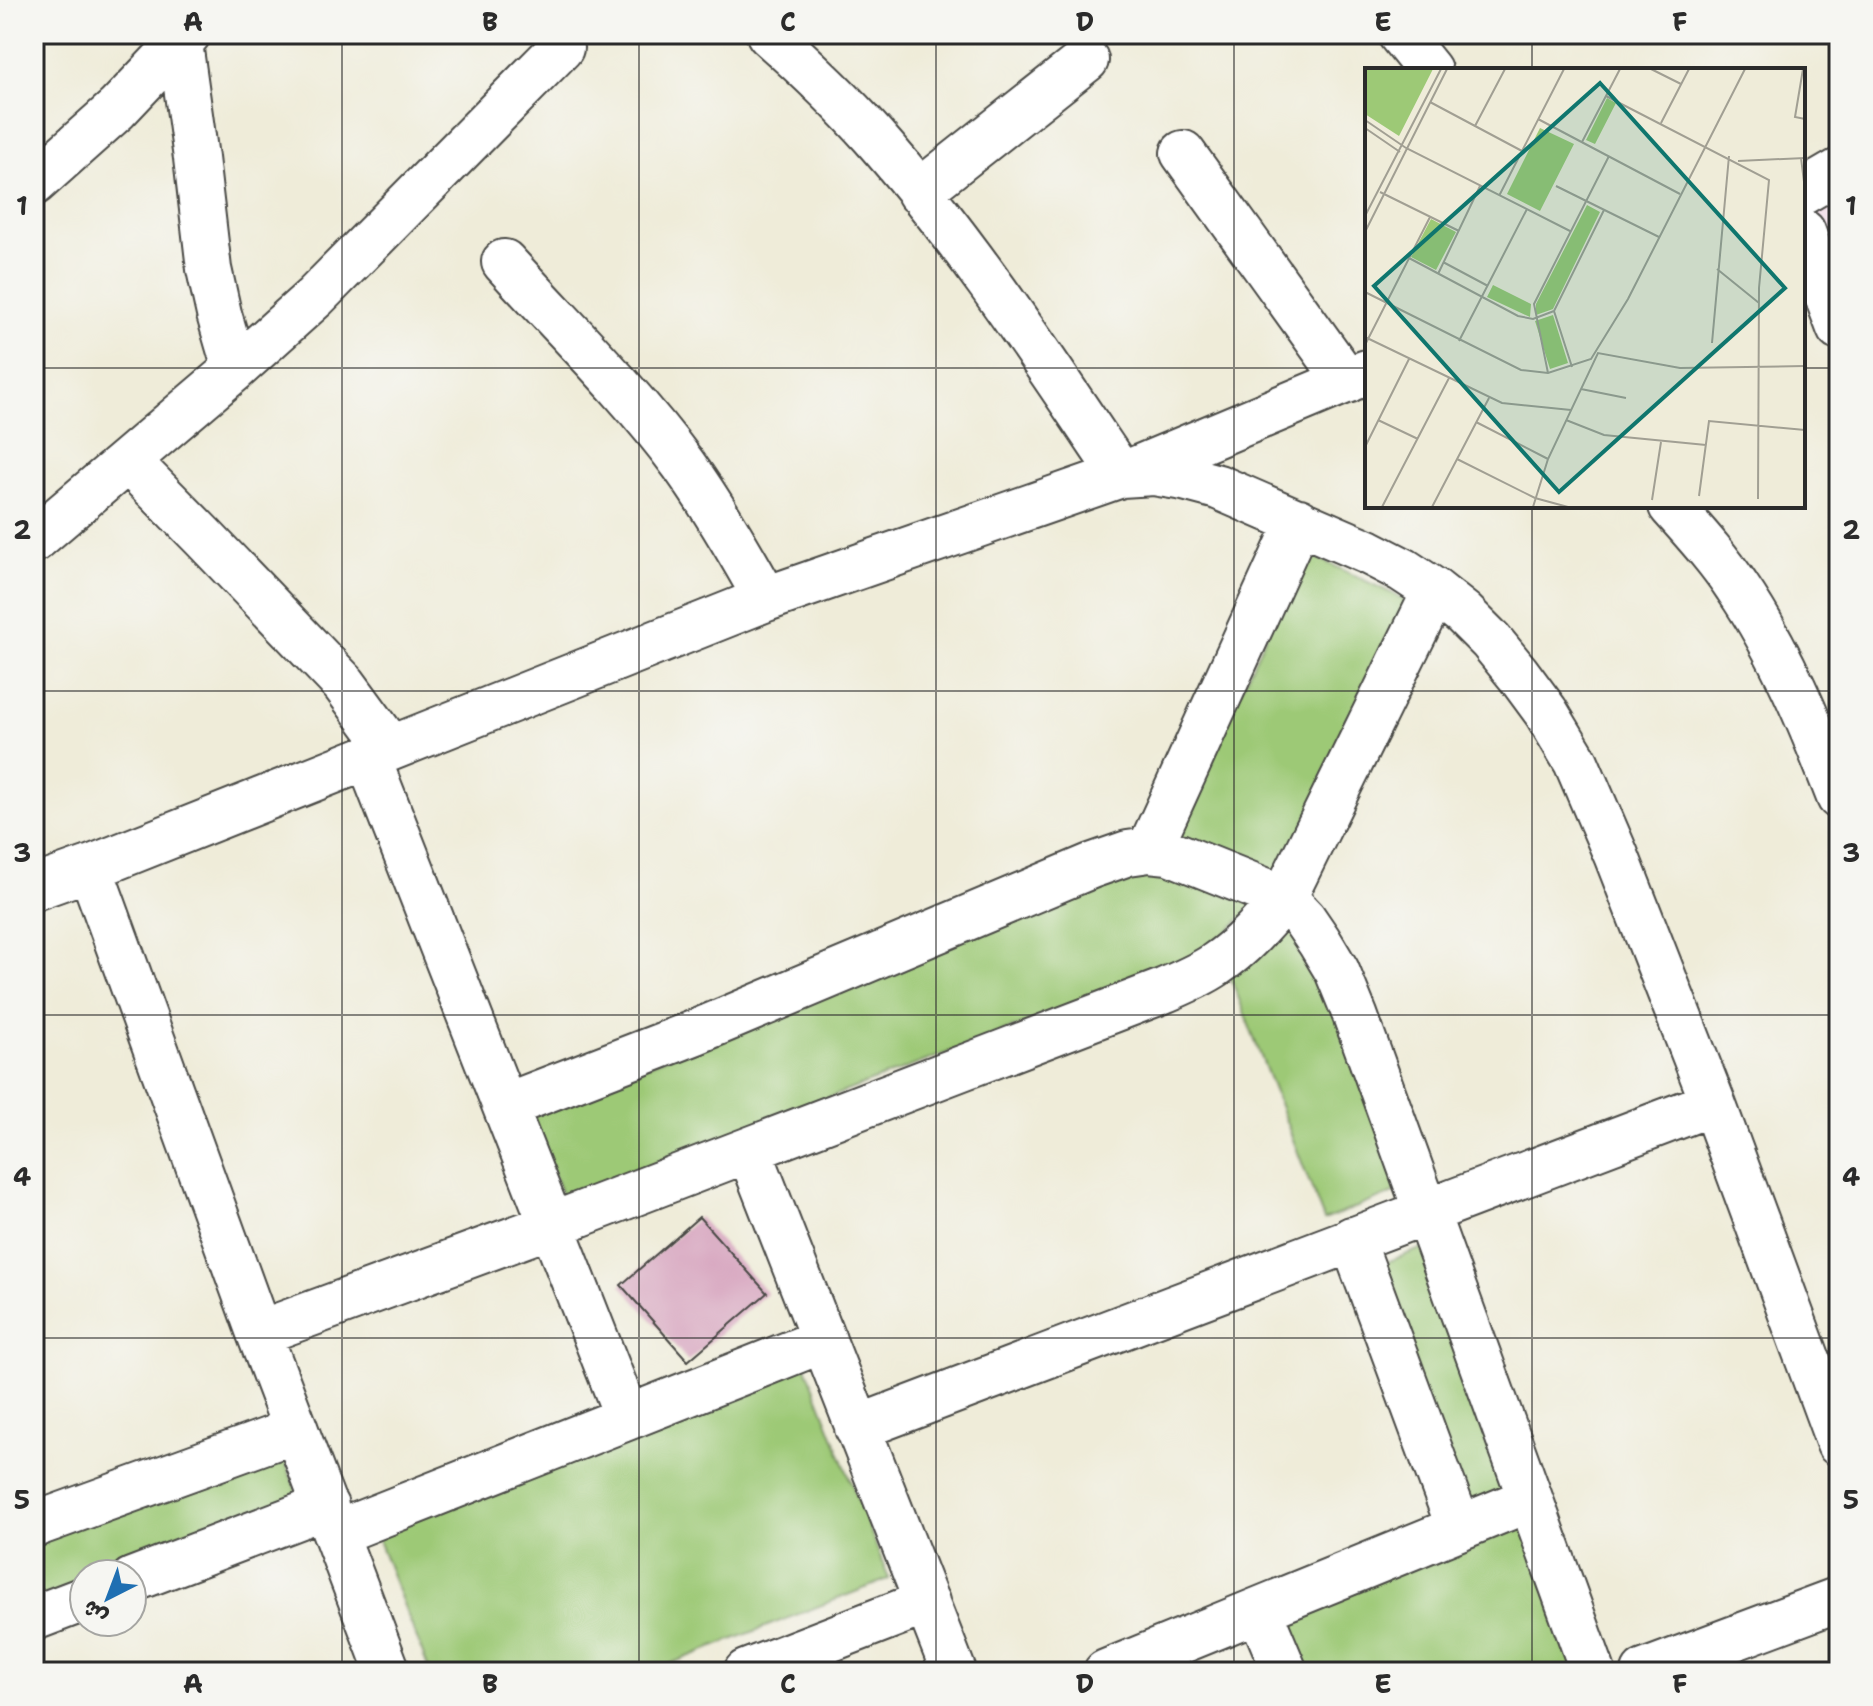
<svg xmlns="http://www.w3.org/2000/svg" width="1873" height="1706" font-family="'Shantell Sans','Playpen Sans Arabic',sans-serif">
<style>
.built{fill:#f0d0e5}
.green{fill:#9dc976;stroke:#647a50;stroke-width:2}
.building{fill:#d9aac2}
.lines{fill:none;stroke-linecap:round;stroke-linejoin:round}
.minor-casing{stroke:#484845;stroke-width:48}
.minor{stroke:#fff;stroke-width:44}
.grid{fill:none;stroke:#2b2b2b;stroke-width:2;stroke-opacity:0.55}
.inset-road{fill:none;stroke:#a19f93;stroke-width:2}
.view{fill:#0f766e;fill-opacity:0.15;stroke:#0f766e;stroke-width:4}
.inset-edge{fill:none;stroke:#2b2b2b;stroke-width:4}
.neatline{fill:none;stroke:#2b2b2b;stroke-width:3}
.grid-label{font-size:26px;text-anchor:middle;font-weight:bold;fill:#2b2b2b}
</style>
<rect width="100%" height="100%" fill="#f6f6f2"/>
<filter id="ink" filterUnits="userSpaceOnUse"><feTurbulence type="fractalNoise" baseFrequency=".0125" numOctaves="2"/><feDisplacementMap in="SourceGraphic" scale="16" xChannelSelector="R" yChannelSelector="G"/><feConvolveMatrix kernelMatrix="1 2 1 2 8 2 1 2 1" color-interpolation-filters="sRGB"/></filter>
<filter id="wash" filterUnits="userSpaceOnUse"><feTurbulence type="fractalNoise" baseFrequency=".006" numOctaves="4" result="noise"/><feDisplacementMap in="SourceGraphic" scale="32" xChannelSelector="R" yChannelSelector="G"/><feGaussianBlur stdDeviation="1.8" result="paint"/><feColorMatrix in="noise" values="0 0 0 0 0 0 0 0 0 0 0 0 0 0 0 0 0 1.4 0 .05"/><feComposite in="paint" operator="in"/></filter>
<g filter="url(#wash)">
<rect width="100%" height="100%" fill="#efecd9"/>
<path class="built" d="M 1839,196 L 1839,265 L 1815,209 Z"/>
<path class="green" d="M 1305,552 L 1410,602 L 1280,883 L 1174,834 Z
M 1145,863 L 1254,905 L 1204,956 L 563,1198 L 530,1113 Z
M 1288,919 L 1305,937 L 1404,1189 L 1324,1220 L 1230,976 Z
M 1423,1248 L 1517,1494 L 1468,1513 L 1374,1267 Z
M 805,1364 L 889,1579 L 649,1672 L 430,1672 L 374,1530 Z
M 279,1445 L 301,1504 L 117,1574 L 84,1574 L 84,1586 L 34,1605 L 34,1537 Z
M 1525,1523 L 1581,1672 L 1299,1672 L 1278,1614 Z"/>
<g id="blocks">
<path class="building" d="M 699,1217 L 767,1293 L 688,1361 L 621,1285 Z"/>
</g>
</g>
<g filter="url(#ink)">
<use href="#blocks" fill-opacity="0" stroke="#484845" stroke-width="2"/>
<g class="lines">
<defs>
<path id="minor" d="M 769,34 C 805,66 841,100 873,136 C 966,241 1043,359 1121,475 L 1367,372
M 1400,34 L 1429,70
M 180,43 L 196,158 L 209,269 L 219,314 L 235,369
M 1183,153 L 1347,381
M 34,183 L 117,109 L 188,34
M 919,192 L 1086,60
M 1803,192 L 1839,171
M 1803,232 L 1839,328
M 504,262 C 564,328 630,392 683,464 C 714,507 740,552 766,599
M 128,461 L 203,537 L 344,684 L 391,748
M 1671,506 C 1694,532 1718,558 1737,587 C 1781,651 1811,725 1839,797
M 34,540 L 235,369 L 315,297 L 561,48
M 368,758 L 627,1417
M 1149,850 L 1169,852 L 1284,898 L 1304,919 L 1319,941 L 1337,971 L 1355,1015 L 1593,1672
M 90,868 L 259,1333 L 388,1672
M 34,888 L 90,868 L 766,599 L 1121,475 L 1154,473 L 1184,478 L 1218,487 L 1368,552 L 1403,570 L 1435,591 L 1463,613 L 1491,641 L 1518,674 L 1546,712 L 1576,762 L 1616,855 L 1713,1103 L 1839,1444
M 505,1106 L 696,1032 L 1091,866 L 1128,853 L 1149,850 L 1299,521
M 749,1150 L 954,1672
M 1352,1239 L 1459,1528
M 259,1333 L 552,1225 L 1163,991 C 1181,983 1199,976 1215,965 C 1242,947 1264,922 1284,898 L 1435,591
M 857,1428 L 1713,1103
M 34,1525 L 296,1430
M 336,1533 L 824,1340
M 132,1580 L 326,1506
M 1259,1610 L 1285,1672
M 34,1618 L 84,1599
M 746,1672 L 927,1602
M 1106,1672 L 1530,1499
M 1644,1672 L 1839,1599"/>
</defs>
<use href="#minor" class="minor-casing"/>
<use href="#minor" class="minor"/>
</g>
</g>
<path class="grid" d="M 342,34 L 342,1672M 639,34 L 639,1672M 936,34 L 936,1672M 1234,34 L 1234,1672M 1532,34 L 1532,70M 34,368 L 1367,368M 1803,368 L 1839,368M 1532,506 L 1532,1672M 34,691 L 1839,691M 34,1015 L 1839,1015M 34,1338 L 1839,1338"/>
<g transform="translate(1365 68)">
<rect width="440" height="440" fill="#efecd9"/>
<path d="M 0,1 L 68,1 L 34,68 L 0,46 ZM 242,30 L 251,35 L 230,76 L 221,72 ZM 175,60 L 209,76 L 175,143 L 142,126 ZM 222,137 L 235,144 L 188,241 L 171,247 L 171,236 ZM 66,151 L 91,164 L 71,202 L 46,189 ZM 128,217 L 166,236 L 165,249 L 122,229 ZM 188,247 L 203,295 L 185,301 L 170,253 Z" fill="#9dc976"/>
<path class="inset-road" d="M 286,1 L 316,16M 438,1 L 430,49 L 440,51M 241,28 L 404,112 L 394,220 L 393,431M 65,34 L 157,83M 173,51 L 315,126M 0,52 L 41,80 L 205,163M 296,55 L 324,1M 110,58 L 140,1M 0,60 L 35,84M 217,74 L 255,1M 436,90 L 440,122M 373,93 L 440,90M 191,118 L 294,169M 15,124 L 94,163M 134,128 L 199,1M 0,148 L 76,1M 0,164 L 82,1M 440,178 L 440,229M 44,190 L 153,248 L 168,251 L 189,243M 78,194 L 123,218M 352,201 L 394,235M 73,206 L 115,118M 0,224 L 156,302 L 183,305 L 226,291 L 263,231 L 380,1M 0,269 L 137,335 L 206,342M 94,273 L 162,141M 347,275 L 364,88M 0,277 L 65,149M 207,299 L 189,243 L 239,142M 183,305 L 169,236 L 244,88M 216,321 L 261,330M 13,352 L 53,371M 201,352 L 239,367 L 341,377M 111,354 L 183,391M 0,379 L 44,291M 92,391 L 170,430 L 203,439M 334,428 L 344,353 L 440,362M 287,432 L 296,374M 17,439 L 84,310M 67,439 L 124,330M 168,439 L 183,391 L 233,285 L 315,300 L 440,298"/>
<path class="view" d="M 235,15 L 420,220 L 194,424 L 9,218 Z"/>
<rect width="440" height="440" class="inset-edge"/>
</g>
<rect width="1873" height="1706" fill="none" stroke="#f6f6f2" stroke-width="88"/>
<g transform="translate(108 1598) rotate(222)"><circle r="38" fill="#f6f6f2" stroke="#a5a5a2" stroke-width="2"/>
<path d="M0-6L14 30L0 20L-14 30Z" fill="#1f6fb2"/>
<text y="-12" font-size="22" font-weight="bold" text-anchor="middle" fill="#2b2b2b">ش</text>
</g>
<rect x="44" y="44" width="1785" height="1618" class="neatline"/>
<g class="grid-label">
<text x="193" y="31">A</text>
<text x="490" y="31">B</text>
<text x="788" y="31">C</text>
<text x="1085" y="31">D</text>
<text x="1383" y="31">E</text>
<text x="1680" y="31">F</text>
<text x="22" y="215">1</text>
<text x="1851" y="215">1</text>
<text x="22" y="539">2</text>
<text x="1851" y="539">2</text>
<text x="22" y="862">3</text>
<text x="1851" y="862">3</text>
<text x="22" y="1186">4</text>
<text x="1851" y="1186">4</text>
<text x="22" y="1509">5</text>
<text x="1851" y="1509">5</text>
<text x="193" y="1693">A</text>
<text x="490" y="1693">B</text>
<text x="788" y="1693">C</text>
<text x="1085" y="1693">D</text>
<text x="1383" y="1693">E</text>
<text x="1680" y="1693">F</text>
</g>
</svg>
